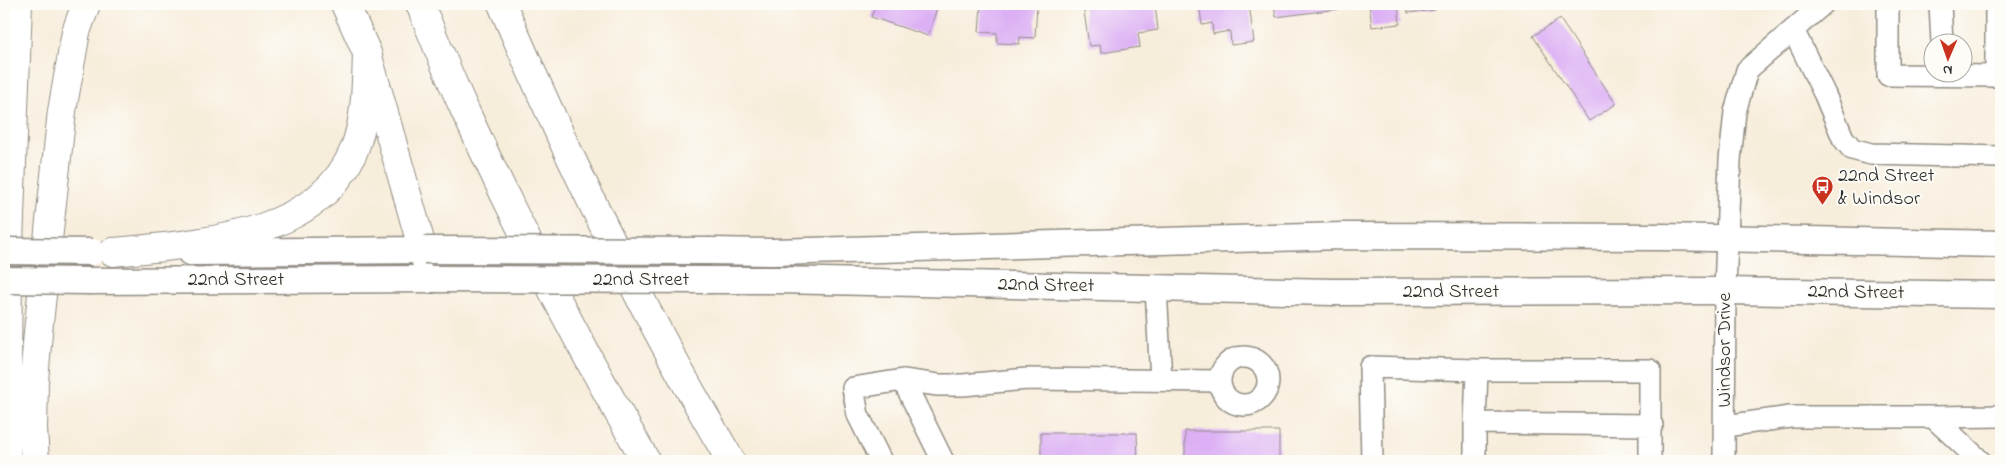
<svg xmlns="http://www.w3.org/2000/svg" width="2005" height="465" font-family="'Indie Flower',sans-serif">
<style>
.building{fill:#dcb0f4}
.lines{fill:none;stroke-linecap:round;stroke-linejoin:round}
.minor-casing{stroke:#918c83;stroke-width:24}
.major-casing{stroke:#918c83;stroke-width:29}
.highway-casing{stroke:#918c83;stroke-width:30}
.minor{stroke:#fff;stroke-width:21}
.major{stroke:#fff;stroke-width:26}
.highway{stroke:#fff;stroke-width:28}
.major-bridge-casing{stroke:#918c83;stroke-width:29;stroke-linecap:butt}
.major-bridge{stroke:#fff;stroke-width:26}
.labels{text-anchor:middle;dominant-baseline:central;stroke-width:4;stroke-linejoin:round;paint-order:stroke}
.poi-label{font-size:20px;fill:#2b2b2b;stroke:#fdfcf7;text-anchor:start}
.street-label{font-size:20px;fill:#2b2b2b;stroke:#fdfcf7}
</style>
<rect width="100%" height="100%" fill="#fdfcf7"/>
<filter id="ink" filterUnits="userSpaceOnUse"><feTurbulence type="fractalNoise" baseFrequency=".02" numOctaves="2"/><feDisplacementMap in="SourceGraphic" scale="10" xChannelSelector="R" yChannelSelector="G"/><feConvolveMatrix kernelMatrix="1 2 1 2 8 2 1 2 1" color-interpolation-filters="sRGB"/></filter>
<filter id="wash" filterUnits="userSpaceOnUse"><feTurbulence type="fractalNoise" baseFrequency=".0096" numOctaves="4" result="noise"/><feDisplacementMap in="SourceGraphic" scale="20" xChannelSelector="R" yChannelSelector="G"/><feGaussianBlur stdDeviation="1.12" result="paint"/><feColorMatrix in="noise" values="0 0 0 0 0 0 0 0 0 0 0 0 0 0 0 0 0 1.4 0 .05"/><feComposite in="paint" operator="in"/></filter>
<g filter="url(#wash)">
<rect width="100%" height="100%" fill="#f7eddb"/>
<g id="blocks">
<path class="building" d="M 876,4 L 933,4 L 938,5 L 928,36 L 871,17 Z
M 981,4 L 1037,6 L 1035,38 L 1020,37 L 1019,44 L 997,43 L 997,33 L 979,32 Z
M 1083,4 L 1155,4 L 1158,30 L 1138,33 L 1140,47 L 1101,53 L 1100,45 L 1089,46 Z
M 1199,4 L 1249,4 L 1254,42 L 1231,45 L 1230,31 L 1213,34 L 1212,23 L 1202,25 Z
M 1274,4 L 1338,4 L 1338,9 L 1276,17 Z
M 1369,4 L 1398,4 L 1400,24 L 1372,27 Z
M 1407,4 L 1435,4 L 1435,10 L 1408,13 Z
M 1560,19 L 1616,104 L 1589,121 L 1533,36 Z
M 1185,431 L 1279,431 L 1279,461 L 1185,461 Z
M 1041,433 L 1137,433 L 1138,461 L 1041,461 Z"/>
</g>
</g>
<g filter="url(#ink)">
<use href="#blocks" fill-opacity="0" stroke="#918c83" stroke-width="1"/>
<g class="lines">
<defs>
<path id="minor" d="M 1888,4 L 1888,75 L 1996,76 L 1996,4
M 1940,4 L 1942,42
M 1793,30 L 1825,95 L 1843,138 L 1852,149 L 1871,154 L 2001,157
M 1156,288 L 1161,380
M1220 381a24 24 0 1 1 48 0a24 24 0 1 1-48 0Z
M 1477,370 L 1650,370 L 1650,461
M 903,380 L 943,461
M 1933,417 L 2001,416
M 1475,423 L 1475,461
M 1725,426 L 1790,417 L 1933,417 L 1980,461
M 881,461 L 858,415 L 853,388 L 903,380 L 938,385 L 963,385 L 1027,379 L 1220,381
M 1372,461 L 1370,367 L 1477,370 L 1475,423 L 1652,425
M 1724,461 L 1725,291 L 1730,160 L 1735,112 L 1747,70 L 1823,4"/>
<path id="major" d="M 711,251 L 773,252 L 1342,236 L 1661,237 L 2001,244
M 190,252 L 424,250
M 712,280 L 776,280 L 1333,292 L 1725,291 L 2001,295
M 90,281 L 431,279"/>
<path id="highway" d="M 345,4 L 367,53 L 431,279
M 420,4 C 435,41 450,79 467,115 C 521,233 581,349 646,461
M 502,4 C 569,161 643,314 731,461
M 113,252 C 194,244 318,239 354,150 C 366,120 366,85 367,53
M 32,411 L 35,461
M 33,430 L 34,381 L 38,332 L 62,111 L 76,32 L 86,4
M 6,461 L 8,269 L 18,4"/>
</defs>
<use href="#minor" class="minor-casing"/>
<use href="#major" class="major-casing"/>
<use href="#highway" class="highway-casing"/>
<use href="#minor" class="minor"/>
<use href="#major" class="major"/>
<use href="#highway" class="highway"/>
<defs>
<path id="major-bridge" d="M 424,250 L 711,251
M 4,251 L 92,252
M 431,279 L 712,280
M 4,280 L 90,281"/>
</defs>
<use href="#major-bridge" class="major-bridge-casing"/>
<use href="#major-bridge" class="major-bridge"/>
</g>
</g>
<defs>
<symbol id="bus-pin" viewBox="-11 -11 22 30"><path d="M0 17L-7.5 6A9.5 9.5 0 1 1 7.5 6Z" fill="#c8321e" stroke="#fdfcf7"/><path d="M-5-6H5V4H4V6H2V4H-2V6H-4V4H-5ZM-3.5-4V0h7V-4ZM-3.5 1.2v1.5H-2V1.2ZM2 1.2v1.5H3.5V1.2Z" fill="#fff"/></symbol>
</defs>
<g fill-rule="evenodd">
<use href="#bus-pin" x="1810" y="174" width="25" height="34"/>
</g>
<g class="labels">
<g class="poi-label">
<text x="1838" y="176">22nd Street<tspan x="1838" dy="23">&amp; Windsor</tspan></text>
</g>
<g class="street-label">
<text x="236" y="280">22nd Street</text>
<text x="641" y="280">22nd Street</text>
<text transform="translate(1046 286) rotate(1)">22nd Street</text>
<text x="1451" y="292">22nd Street</text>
<text transform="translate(1856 293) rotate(1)">22nd Street</text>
<text transform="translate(1725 350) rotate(-90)">Windsor Drive</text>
</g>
</g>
<rect width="2005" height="465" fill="none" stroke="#fdfcf7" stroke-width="20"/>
<g transform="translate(1948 58) rotate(182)"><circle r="24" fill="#fdfcf7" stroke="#a9a8a5"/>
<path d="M0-4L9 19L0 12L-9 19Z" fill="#c8321e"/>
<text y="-8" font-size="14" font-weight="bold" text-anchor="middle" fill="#2b2b2b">N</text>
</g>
</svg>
